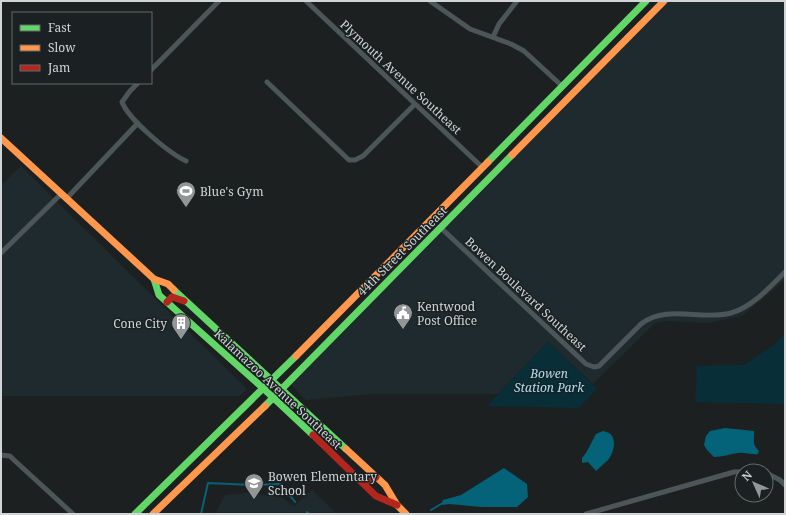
<svg xmlns="http://www.w3.org/2000/svg" width="786" height="515" font-family="'Noto Serif',serif">
<style>
.built{fill:#1e2a2d}
.green{fill:#082e38}
.water{fill:#046279}
.lines{fill:none;stroke-linecap:round;stroke-linejoin:round}
.stream{stroke:#046279;stroke-width:2}
.street{stroke:#4c5659;stroke-width:5}
.fast{stroke:#63d668;stroke-width:7}
.slow{stroke:#ff974d;stroke-width:7}
.jam{stroke:#b3261e;stroke-width:7}
.labels{text-anchor:middle;dominant-baseline:central;stroke-width:3;stroke-linejoin:round;paint-order:stroke}
.street-label{font-size:12px;fill:#d1d5d6;stroke:#1b2123}
.poi-label{font-size:12px;fill:#d1d5d6;stroke:#1b2123;text-anchor:start}
.park-label{font-size:12px;font-style:italic;fill:#a2e2f8;stroke:#1b2123}
</style>
<rect width="100%" height="100%" fill="#1d2021"/>
<path class="built" d="M 669,1 L 785,1 L 785,280 L 742,316 L 709,323 L 668,321 L 655,323 L 593,384 L 548,342 L 498,394 L 374,394 L 306,400 L 291,385 Z
M 21,166 L 247,389 L 240,396 L 1,396 L 1,186 Z
M 312,490 L 337,514 L 215,514 L 225,495 L 246,493 L 281,497 L 294,506 Z"/>
<path class="green" d="M 785,334 L 785,404 L 695,402 L 697,366 L 744,365 L 775,344 Z
M 548,342 L 597,389 L 579,408 L 487,406 Z"/>
<path class="water" d="M 725,428 L 754,431 C 755,441 751,443 759,451 L 758,454 C 751,455 745,452 738,453 C 730,454 722,457 714,457 L 707,450 L 704,445 L 706,436 L 710,431 Z
M 603,431 C 605,432 608,432 609,433 C 618,439 613,454 608,460 C 604,464 600,467 596,471 L 588,462 L 582,463 L 582,458 L 586,453 L 596,434 Z
M 504,468 L 527,484 L 528,497 L 517,507 L 482,507 L 449,504 L 443,505 L 441,504 L 443,500 L 461,495 Z"/>
<g class="lines">
<path class="stream" d="M 431,510 L 441,504
M 307,512 L 309,514
M 201,514 L 208,483 L 253,485 L 281,484 L 295,502"/>
<path class="street" d="M 306,1 L 482,167
M 430,1 L 470,29 L 511,44 L 524,51 L 562,86
M 493,37 L 499,24 L 517,1
M 151,70 L 219,1
M 267,82 L 349,160 L 355,160 L 363,156 L 415,104
M 138,83 L 130,91 L 122,102 C 129,120 169,153 186,161
M 66,199 L 138,123
M 441,228 L 586,364 L 594,367 L 599,366 L 641,324 C 667,304 701,321 731,313 C 752,307 770,287 785,272
M 1,253 L 58,197 L 62,195
M 1,455 L 10,456 L 14,460 L 73,514
M 766,473 L 780,480 L 785,485
M 586,514 L 734,472 L 759,471"/>
<path class="fast" d="M 488,162 L 646,1
M 154,279 L 159,295 L 264,389 L 313,435
M 174,290 L 346,449
M 265,406 L 512,155
M 135,514 L 296,356"/>
<path class="slow" d="M 1,138 L 154,279 L 168,284 L 174,290
M 512,155 L 664,1
M 296,356 L 488,162
M 346,449 L 385,485 L 397,505 L 406,514
M 153,514 L 265,406"/>
<path class="jam" d="M 167,302 L 172,297 L 184,301
M 313,435 L 376,496 L 397,505
M 360,479 L 370,482 L 376,477"/>
</g>
<defs>
<symbol id="stadium-pin" viewBox="-11 -11 22 30"><path d="M0 17L-7.5 6A9.5 9.5 0 1 1 7.5 6Z" fill="#929697" stroke="#1b2123"/><path d="M0-5a6.5 5 0 1 0 0 10a6.5 5 0 1 0 0-10ZM-3.5-1.8h7v3.6h-7Z" fill="#fff"/></symbol>
<symbol id="civic-pin" viewBox="-11 -11 22 30"><path d="M0 17L-7.5 6A9.5 9.5 0 1 1 7.5 6Z" fill="#929697" stroke="#1b2123"/><path d="M-.6-6.5H3V-4.5H.6V-3L4-1V1h2V6H-6V1h2V-1L-.6-3ZM-1.2 2.5V6h2.4V2.5Z" fill="#fff"/></symbol>
<symbol id="building-pin" viewBox="-11 -11 22 30"><path d="M0 17L-7.5 6A9.5 9.5 0 1 1 7.5 6Z" fill="#929697" stroke="#1b2123"/><path d="M-4-6H4V6H1V3H-1V6H-4ZM-2.5-4.3h1.7v1.8h-1.7ZM.8-4.3h1.7v1.8H.8ZM-2.5-1h1.7V.8h-1.7ZM.8-1h1.7V.8H.8Z" fill="#fff"/></symbol>
<symbol id="school-pin" viewBox="-11 -11 22 30"><path d="M0 17L-7.5 6A9.5 9.5 0 1 1 7.5 6Z" fill="#929697" stroke="#1b2123"/><path d="M0-5L7-2L0 1L-7-2ZM-4 1L0 2.5L4 1V4Q0 6-4 4Z" fill="#fff"/></symbol>
</defs>
<g fill-rule="evenodd">
<use href="#stadium-pin" x="175" y="180" width="22" height="30"/>
<use href="#civic-pin" x="392" y="302" width="22" height="30"/>
<use href="#building-pin" x="170" y="312" width="22" height="30"/>
<use href="#school-pin" x="243" y="472" width="22" height="30"/>
</g>
<g class="labels">
<g class="street-label">
<text transform="translate(401 77) rotate(43)">Plymouth Avenue Southeast</text>
<text transform="translate(402 251) rotate(-45)">44th Street Southeast</text>
<text transform="translate(526 294) rotate(43)">Bowen Boulevard Southeast</text>
<text transform="translate(278 389) rotate(43)">Kalamazoo Avenue Southeast</text>
</g>
<g class="poi-label">
<text x="200" y="191">Blue's Gym</text>
<text x="417" y="306">Kentwood<tspan x="417" dy="14">Post Office</tspan></text>
<text x="167" y="323" text-anchor="end">Cone City</text>
<text x="268" y="476">Bowen Elementary<tspan x="268" dy="14">School</tspan></text>
</g>
<g class="park-label">
<text x="549" y="373">Bowen<tspan x="549" dy="14">Station Park</tspan></text>
</g>
</g>
<rect width="786" height="515" fill="none" stroke="#d1d5d6" stroke-width="4"/>
<rect x="12" y="12" width="140" height="72" fill="#1b2123" stroke="#64696b"/>
<rect x="20" y="25" width="20" height="6" fill="#63d668" stroke="#64696b"/>
<text x="48" y="32" font-size="12" fill="#d1d5d6">Fast</text>
<rect x="20" y="45" width="20" height="6" fill="#ff974d" stroke="#64696b"/>
<text x="48" y="52" font-size="12" fill="#d1d5d6">Slow</text>
<rect x="20" y="65" width="20" height="6" fill="#b3261e" stroke="#64696b"/>
<text x="48" y="72" font-size="12" fill="#d1d5d6">Jam</text>
<g transform="translate(754 483) rotate(315)"><circle r="19" fill="#1b2123" stroke="#64696b"/>
<path d="M0-3L7 15L0 10L-7 15Z" fill="#929697"/>
<text y="-6" font-size="11" font-weight="bold" text-anchor="middle" fill="#d1d5d6">N</text>
</g>
</svg>
